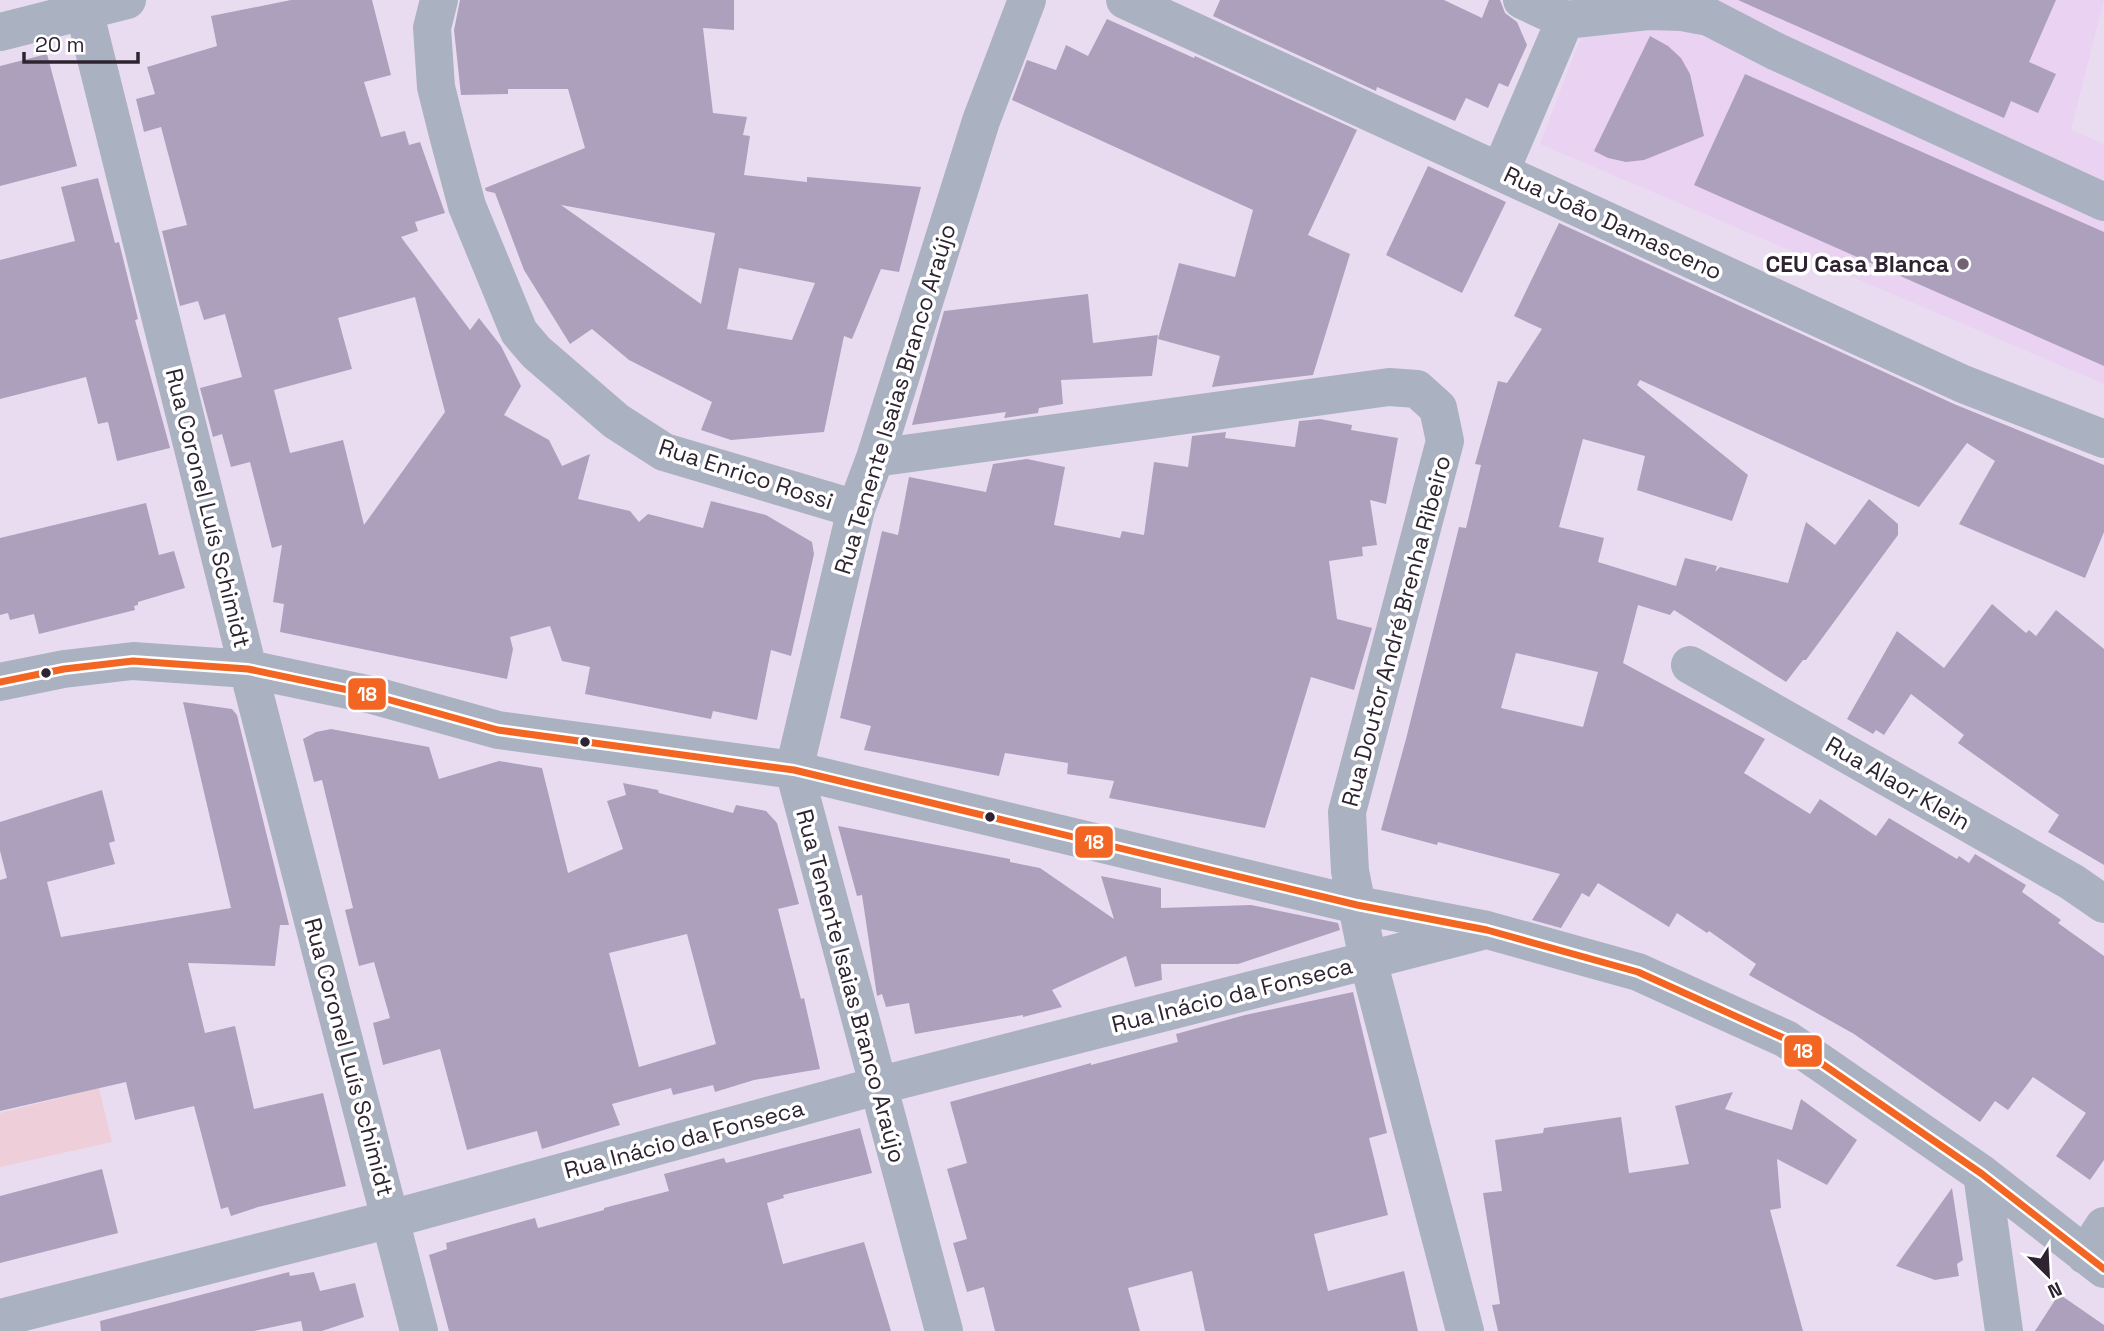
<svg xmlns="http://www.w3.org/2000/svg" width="2104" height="1331" font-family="'Space Grotesk',sans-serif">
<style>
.built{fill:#e9d2f2}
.green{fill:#eeced8}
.building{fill:#ada0bc;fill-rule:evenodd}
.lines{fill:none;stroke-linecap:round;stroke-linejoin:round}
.minor{stroke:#aab1c0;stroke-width:38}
.bus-1-casing{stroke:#fff;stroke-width:12}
.bus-1{stroke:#f26522;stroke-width:7}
.poi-dot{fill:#706474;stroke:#fff;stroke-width:2.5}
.bus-dot{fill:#2e2431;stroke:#fff;stroke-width:2.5}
.labels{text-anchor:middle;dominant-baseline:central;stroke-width:7;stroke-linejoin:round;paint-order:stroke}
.street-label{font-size:23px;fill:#2e2431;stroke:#fff}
.poi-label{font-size:23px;font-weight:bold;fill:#2e2431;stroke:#fff;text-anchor:end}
.line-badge{stroke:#fff;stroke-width:2.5}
.badge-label{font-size:19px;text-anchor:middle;font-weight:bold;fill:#fff}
</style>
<rect width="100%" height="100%" fill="#eadcf0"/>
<path class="built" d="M 1612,0 L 2104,0 L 2071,130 L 2104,144 L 2104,384 L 1540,144 L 1586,24 Z"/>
<path class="green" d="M 99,1088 L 112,1142 L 0,1167 L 0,1113 Z"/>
<path class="building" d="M 291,0 L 372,0 L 391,75 L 364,82 L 381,137 L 405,131 L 409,145 L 420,142 L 445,213 L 415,222 L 418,231 L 401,237 L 470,330 L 479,318 L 501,346 L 521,386 L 504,415 L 549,440 L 562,466 L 590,454 L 578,499 L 630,511 L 639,522 L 648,514 L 703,528 L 711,501 L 766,515 L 812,542 L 814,554 L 791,656 L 771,650 L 757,720 L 713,711 L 711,719 L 585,694 L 590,667 L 562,661 L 550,626 L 510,637 L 513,649 L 507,679 L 280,632 L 284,604 L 273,602 L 282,545 L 272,548 L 250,462 L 231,467 L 222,434 L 213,437 L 200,388 L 242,377 L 225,314 L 204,320 L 198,301 L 180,306 L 162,231 L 187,225 L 161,127 L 144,132 L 136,99 L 155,94 L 147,67 L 217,46 L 211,16 ZM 415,297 L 445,412 L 364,525 L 343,440 L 290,453 L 274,390 L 352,369 L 338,318 Z
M 460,0 L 734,0 L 734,30 L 703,28 L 713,113 L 747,117 L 743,135 L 750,136 L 744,175 L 807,182 L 807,177 L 921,187 L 899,272 L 881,269 L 852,339 L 844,336 L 824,432 L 731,440 L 701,430 L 712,402 L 629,360 L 592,329 L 570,344 L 524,270 L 495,193 L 486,191 L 485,188 L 585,148 L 568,89 L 508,89 L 508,94 L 461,95 L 454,30 ZM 561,205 L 715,233 L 701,304 ZM 739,268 L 815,283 L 792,340 L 727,329 Z
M 1220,0 L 1444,0 L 1482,18 L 1489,0 L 1500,0 L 1505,13 L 1517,22 L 1527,45 L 1508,87 L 1499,83 L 1488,108 L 1466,98 L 1455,121 L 1377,87 L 1376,91 L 1213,16 Z
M 1738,0 L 2056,0 L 2029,62 L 2056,74 L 2038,113 L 2011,101 L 2004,118 Z
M 1107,19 L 1194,58 L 1195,56 L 1357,130 L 1308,235 L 1350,254 L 1313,375 L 1212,387 L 1220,356 L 1158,339 L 1179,263 L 1235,277 L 1253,210 L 1012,100 L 1027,60 L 1056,70 L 1066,45 L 1088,56 Z
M 1650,36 L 1668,46 L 1681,58 L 1690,74 L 1704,136 L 1644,160 L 1626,162 L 1608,158 L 1594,151 Z
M 47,54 L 77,166 L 0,186 L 0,66 Z
M 1745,74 L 2104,232 L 2104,366 L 1694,185 Z
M 1428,166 L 1506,202 L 1462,293 L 1386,255 Z
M 98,178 L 115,243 L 119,242 L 138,319 L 135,320 L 170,448 L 117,461 L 108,422 L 98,424 L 86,377 L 0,399 L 0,260 L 75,241 L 61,187 Z
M 1559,223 L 1954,404 L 2104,465 L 2104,532 L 2085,578 L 1959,524 L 1995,461 L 1967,443 L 1919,507 L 1640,380 L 1637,385 L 1748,475 L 1732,521 L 1637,490 L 1645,456 L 1583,439 L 1559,527 L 1604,538 L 1598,562 L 1676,586 L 1685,558 L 1717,566 L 1715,572 L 1720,567 L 1788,583 L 1806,522 L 1835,545 L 1869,499 L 1898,524 L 1898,535 L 1806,660 L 1803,660 L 1786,682 L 1674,610 L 1670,615 L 1638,605 L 1623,663 L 1765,739 L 1744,773 L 1810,814 L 1820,799 L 1876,836 L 1889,818 L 1957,859 L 1959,856 L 1969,863 L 1975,854 L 2026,885 L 2022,892 L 2061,920 L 2058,923 L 2104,956 L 2104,1160 L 2090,1180 L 2056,1156 L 2086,1113 L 2033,1077 L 2008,1110 L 1995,1101 L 1980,1122 L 1854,1034 L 1749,975 L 1756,964 L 1709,931 L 1707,933 L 1677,913 L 1669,927 L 1598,883 L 1589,897 L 1582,893 L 1561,928 L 1532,920 L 1560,874 L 1438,842 L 1437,845 L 1381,830 L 1406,739 L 1459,527 L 1466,528 L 1481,465 L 1475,464 L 1498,381 L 1507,383 L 1542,329 L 1514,316 ZM 1516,653 L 1598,672 L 1583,727 L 1501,708 Z
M 1088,294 L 1093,343 L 1158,335 L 1152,376 L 1061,380 L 1063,404 L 1039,408 L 1038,413 L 1004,418 L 1006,412 L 912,425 L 944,311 Z
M 1320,419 L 1352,425 L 1351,430 L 1398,438 L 1386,504 L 1370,500 L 1377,545 L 1362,547 L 1363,556 L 1329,561 L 1337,619 L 1372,628 L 1354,690 L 1311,677 L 1265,828 L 1109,798 L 1114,781 L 1067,774 L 1068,763 L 1005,753 L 999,776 L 864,750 L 871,726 L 840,718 L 882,531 L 898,535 L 909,477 L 986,492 L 993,464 L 1027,459 L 1065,467 L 1054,525 L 1120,538 L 1122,531 L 1144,535 L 1154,462 L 1188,467 L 1192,436 L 1226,432 L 1225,438 L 1295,447 L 1299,421 Z
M 146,503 L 159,555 L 174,551 L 185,588 L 138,602 L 138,605 L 134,606 L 135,610 L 39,634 L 34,614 L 10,620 L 8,613 L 0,615 L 0,538 Z
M 1992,604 L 2026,633 L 2029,630 L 2036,636 L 2056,610 L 2104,649 L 2104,865 L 2048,832 L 2059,815 L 1958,743 L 1964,735 L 1911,694 L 1884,735 L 1876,730 L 1873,734 L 1847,719 L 1897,631 L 1944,668 Z
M 183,702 L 232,709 L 237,715 L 289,925 L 280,925 L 275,966 L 188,963 L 205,1033 L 235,1026 L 254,1109 L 323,1093 L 346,1186 L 258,1207 L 231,1216 L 228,1207 L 221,1209 L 194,1106 L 135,1120 L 126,1082 L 0,1111 L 0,880 L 7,878 L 0,851 L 0,822 L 102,790 L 115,841 L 109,843 L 115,864 L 47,882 L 61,937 L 231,908 Z
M 331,729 L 429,747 L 439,779 L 499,761 L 542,768 L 568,873 L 623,849 L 607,801 L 626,795 L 623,783 L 658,790 L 659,793 L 733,813 L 736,805 L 766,811 L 777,823 L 799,904 L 778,909 L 801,999 L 804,998 L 820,1069 L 754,1080 L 715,1092 L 713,1085 L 673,1095 L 671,1088 L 612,1104 L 620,1125 L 542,1149 L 537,1131 L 467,1150 L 440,1049 L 383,1065 L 373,1023 L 390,1018 L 374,962 L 359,966 L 345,910 L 353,908 L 322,780 L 314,782 L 303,739 L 316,732 ZM 687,934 L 716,1044 L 639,1067 L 609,953 Z
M 838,826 L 1010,859 L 1010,862 L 1040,868 L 1114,919 L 1101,876 L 1161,888 L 1161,908 L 1251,905 L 1338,923 L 1340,930 L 1238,964 L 1161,964 L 1162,980 L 1135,987 L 1126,956 L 1052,990 L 1062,1007 L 1023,1017 L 1023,1015 L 915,1034 L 909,1003 L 886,1007 L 882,994 L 877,996 L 862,895 L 857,896 Z
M 1353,992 L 1387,1133 L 1369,1138 L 1388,1215 L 1314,1234 L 1328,1291 L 1404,1271 L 1418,1331 L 1205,1331 L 1192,1271 L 1128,1288 L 1140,1331 L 995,1331 L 984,1287 L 967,1292 L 953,1243 L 967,1239 L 947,1169 L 967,1163 L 950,1102 L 1091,1063 L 1091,1065 L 1178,1042 L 1176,1034 L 1245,1015 Z
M 1733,1092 L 1725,1109 L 1792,1130 L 1801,1099 L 1857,1140 L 1827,1185 L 1777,1159 L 1781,1208 L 1770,1210 L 1803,1331 L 1498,1331 L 1492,1305 L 1500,1304 L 1483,1193 L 1502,1191 L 1495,1140 L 1543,1133 L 1544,1128 L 1621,1117 L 1629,1173 L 1689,1164 L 1675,1106 Z
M 860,1128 L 872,1173 L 783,1195 L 784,1198 L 767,1203 L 783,1264 L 864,1242 L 891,1331 L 449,1331 L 429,1255 L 447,1249 L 446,1243 L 535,1218 L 538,1228 L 604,1210 L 604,1208 L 669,1191 L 664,1174 L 724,1158 L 726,1163 Z
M 102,1169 L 118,1233 L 0,1263 L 0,1196 Z
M 1952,1188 L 1963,1260 L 1957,1264 L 1959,1276 L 1935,1280 L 1896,1266 Z
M 289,1272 L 290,1276 L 314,1272 L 320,1291 L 355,1283 L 364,1317 L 322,1331 L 303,1331 L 301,1321 L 254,1331 L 101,1331 L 100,1321 Z
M 2059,1294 L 2104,1325 L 2104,1331 L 2035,1331 Z"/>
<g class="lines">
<path class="minor" d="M 439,0 L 432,28 L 436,87 L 447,131 L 467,206 L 519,332 L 536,352 L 616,421 L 664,452 L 856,509
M 1125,0 L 1963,384 L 2104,439
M 1522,0 L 1565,20
M 84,10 L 248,669 L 419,1331
M 1565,20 L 1648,11 L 1682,12 L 1709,17 L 1777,52 L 2104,202
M 0,32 L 127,0
M 1500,172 L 1565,20
M 875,458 L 1389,387 L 1417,389 L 1438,408 L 1445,441 L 1347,812 L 1350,871 L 1368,960 L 1465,1331
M 1690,665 L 2072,882 L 2104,904
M 0,682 L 64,669 L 133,661 L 248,669 L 372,695 L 498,730 L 794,770 L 1357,905 L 1487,930 L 1638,972 L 1786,1039 L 1982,1174 L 2104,1269
M 1982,1174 L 2004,1331
M 2085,1255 L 2104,1226
M 0,1318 L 391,1219 L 877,1086 L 1478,932
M 944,1331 L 794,770 L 856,509 L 875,458 L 981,121 L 1027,0"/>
<defs>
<path id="bus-1" d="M 0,682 L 64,669 L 133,661 L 248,669 L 372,695 L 498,730 L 794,770 L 1357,905 L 1487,930 L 1638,972 L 1786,1039 L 1982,1174 L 2104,1269"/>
</defs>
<use href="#bus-1" class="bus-1-casing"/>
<use href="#bus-1" class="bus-1"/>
</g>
<circle class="poi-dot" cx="1963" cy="264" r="7"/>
<g class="bus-dot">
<circle cx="46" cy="673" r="6"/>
<circle cx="585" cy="742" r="6"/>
<circle cx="990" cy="817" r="6"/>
</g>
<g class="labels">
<g class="street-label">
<text transform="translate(1613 223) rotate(25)">Rua João Damasceno</text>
<text transform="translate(895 399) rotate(-73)">Rua Tenente Isaias Branco Araújo</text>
<text transform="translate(746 474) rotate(18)">Rua Enrico Rossi</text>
<text transform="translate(208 508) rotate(76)">Rua Coronel Luís Schimidt</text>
<text transform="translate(1396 631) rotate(-75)">Rua Doutor André Brenha Ribeiro</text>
<text transform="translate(1898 783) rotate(30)">Rua Alaor Klein</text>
<text transform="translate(851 986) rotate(75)">Rua Tenente Isaias Branco Araújo</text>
<text transform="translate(1232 995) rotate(-14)">Rua Inácio da Fonseca</text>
<text transform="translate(349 1057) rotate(75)">Rua Coronel Luís Schimidt</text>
<text transform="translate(684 1139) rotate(-15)">Rua Inácio da Fonseca</text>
</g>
<g class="poi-label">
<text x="1949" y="264">CEU Casa Blanca</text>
</g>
</g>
<g class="line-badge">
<rect x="347" y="677" width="40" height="34" rx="7" fill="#f26522"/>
<rect x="1074" y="825" width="40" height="34" rx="7" fill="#f26522"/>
<rect x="1783" y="1034" width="40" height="34" rx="7" fill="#f26522"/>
</g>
<g class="badge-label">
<text x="367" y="701">18</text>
<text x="1094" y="849">18</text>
<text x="1803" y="1058">18</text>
</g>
<g transform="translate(2048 1275) rotate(156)" stroke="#ffffff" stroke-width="5" paint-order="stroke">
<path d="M0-5L12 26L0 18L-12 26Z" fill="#2e2431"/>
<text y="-10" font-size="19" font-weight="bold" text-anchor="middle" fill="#2e2431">N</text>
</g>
<path d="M24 52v10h114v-10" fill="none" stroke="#2e2431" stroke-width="3.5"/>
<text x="35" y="52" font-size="21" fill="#2e2431" stroke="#ffffff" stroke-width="5" paint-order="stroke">20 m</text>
</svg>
